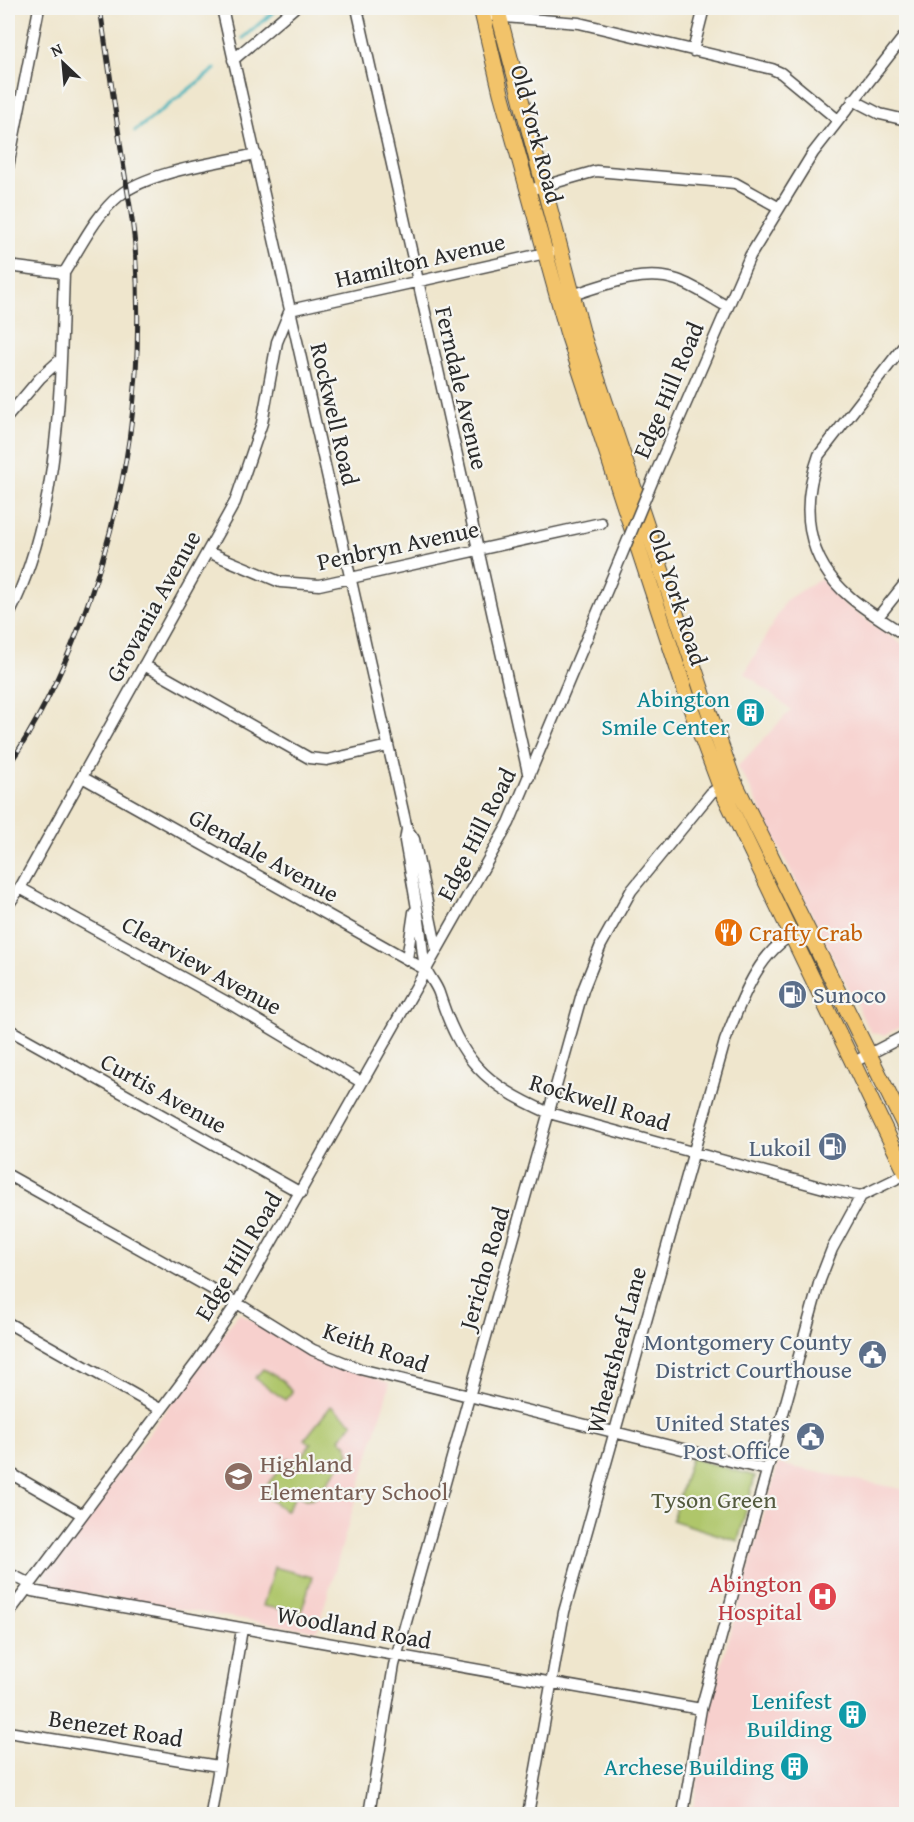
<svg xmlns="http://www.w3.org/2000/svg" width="914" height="1822" font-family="'Gentium Book Plus',serif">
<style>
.built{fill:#f7d0cd}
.green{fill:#afc66a;stroke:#6d784a;stroke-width:1.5}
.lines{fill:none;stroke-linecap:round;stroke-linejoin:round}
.stream{stroke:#43b3bc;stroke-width:3}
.minor-casing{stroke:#484743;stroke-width:13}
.highway-casing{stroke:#484743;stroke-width:17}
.minor{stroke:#fff;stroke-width:10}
.highway{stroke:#f2c36a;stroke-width:15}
.rail-casing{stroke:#2b2b2b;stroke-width:5}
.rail{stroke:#f6f6f2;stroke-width:3;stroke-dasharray:9;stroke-linecap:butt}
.minor-bridge-casing{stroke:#484743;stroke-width:13;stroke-linecap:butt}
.minor-bridge{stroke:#fff;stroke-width:10}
.labels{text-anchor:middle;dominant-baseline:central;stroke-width:4.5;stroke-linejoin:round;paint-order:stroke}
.street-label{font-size:24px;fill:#2b2b2b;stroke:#f6f6f2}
.culture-label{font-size:24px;fill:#0d838f;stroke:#f6f6f2;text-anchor:end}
.food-label{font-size:24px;fill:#c56008;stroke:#f6f6f2;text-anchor:start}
.service-label{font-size:24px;fill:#4e5e75;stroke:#f6f6f2;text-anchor:end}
.education-label{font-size:24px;fill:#785e54;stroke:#f6f6f2;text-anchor:start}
.park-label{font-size:24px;fill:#535a3e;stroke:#f6f6f2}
.health-label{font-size:24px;fill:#be3a42;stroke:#f6f6f2;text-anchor:end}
</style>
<rect width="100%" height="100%" fill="#f6f6f2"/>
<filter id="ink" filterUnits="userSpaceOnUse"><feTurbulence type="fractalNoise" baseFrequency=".0167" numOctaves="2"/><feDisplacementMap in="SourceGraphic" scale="12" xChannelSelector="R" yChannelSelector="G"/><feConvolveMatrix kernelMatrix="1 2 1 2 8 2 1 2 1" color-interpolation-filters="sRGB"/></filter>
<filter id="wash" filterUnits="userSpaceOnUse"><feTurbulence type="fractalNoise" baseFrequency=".008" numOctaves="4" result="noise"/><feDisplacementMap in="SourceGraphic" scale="24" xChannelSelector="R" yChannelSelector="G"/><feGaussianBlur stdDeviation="1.35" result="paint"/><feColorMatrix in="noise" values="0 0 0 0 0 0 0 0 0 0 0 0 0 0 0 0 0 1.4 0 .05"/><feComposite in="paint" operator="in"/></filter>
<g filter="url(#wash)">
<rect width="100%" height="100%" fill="#efe6cd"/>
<path class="built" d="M 821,578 L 844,604 L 906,647 L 906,1024 L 884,1035 L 872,1033 L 865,1022 L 747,782 L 737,767 L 791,710 L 745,673 L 786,600 Z
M 239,1313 L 312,1354 L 390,1383 L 317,1631 L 42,1587 L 45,1571 Z
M 778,1464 L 906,1490 L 906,1814 L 692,1814 L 710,1705 Z"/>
<path class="green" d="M 263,1369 L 282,1380 L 292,1392 L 285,1400 L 255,1378 Z
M 331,1406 L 353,1423 L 340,1439 L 347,1445 L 349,1454 L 315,1498 L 305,1499 L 297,1494 L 286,1511 L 261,1493 L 288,1458 L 296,1463 L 311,1444 L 305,1439 Z
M 691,1458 L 755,1476 L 738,1541 L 672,1520 Z
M 274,1567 L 312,1577 L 301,1613 L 263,1606 Z"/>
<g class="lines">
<path class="stream" d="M 243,38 L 278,8
M 135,131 L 215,69"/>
</g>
</g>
<g filter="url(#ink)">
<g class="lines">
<defs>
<path id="minor" d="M 222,8 L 407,829 L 405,841 C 410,870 416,899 420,928 C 422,941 422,957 426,969 C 429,977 436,984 439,993 C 461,1061 484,1084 549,1113 L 831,1190 L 861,1196
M 357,8 L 529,777
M 493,16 L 579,23 L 772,69 L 781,73 L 838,120
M 693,51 L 704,8
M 233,60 L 294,8
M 853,100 L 880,114 L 906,120
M 8,167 L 39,8
M 529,190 L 596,171 L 735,183 L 778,207
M 8,266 L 64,273 C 80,248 96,214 120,195 C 150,171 217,163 256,154
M 572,295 C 604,285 643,269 677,280 C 694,286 710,297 726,306
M 906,343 L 819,455 C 800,507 805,559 850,597 C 867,612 888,623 906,636
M 8,416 L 40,378 L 61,359
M 654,477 L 750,256 L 813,153 L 906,34
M 208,552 L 280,582 L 319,585 L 601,523
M 8,617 C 61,512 60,389 64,273
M 878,617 L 906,582
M 144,665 L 309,758 L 327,760 L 388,746
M 82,777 L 426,970
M 407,829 L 414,839 L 437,951
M 20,888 L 232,1005 L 361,1082
M 8,905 L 20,888 L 235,502 L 262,423 L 277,342 L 290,310 L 550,252
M 407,959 L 414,912
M 8,1029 L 301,1193
M 854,1062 L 906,1035
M 8,1175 L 237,1303 L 313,1350 L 360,1369 L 767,1470
M 8,1323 L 160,1409
M 8,1472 L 81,1514
M 8,1573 L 30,1584 L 32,1591 L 701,1709
M 8,1614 L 197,1362 L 237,1303 L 509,823 L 620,559
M 8,1732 L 218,1766
M 211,1814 L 242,1629
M 369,1814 L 394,1665 L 583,990 L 601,945 L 631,891 L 711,793 L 725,783
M 528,1814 L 564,1612 L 725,1041 C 741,1002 757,952 797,932
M 683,1814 L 701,1709 L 820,1280 L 832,1249 L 861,1196 L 906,1174"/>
<path id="highway" d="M 481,8 L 501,93 L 567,331 L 690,706 L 720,786 L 906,1173
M 497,8 L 584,339 L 710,715 L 733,779 L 906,1129"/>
</defs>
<use href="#minor" class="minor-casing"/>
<use href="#highway" class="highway-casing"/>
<use href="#minor" class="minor"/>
<use href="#highway" class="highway"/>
<defs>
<path id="rail" d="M 8,766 C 38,723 61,674 80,625 C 128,499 145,380 135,246 C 133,220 128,195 124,169 C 116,115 108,61 100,8"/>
</defs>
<use href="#rail" class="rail-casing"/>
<use href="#rail" class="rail"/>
<defs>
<path id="minor-bridge" d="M 620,559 L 654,477"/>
</defs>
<use href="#minor-bridge" class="minor-bridge-casing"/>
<use href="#minor-bridge" class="minor-bridge"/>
</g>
</g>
<defs>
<symbol id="building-disc" viewBox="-11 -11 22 22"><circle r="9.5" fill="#0f9aa8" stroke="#f6f6f2"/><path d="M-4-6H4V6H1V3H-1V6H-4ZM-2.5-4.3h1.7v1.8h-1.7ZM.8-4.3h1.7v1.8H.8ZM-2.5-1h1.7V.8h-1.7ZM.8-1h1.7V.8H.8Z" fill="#fff"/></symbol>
<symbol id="restaurant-disc" viewBox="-11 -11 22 22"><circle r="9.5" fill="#e8710a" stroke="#f6f6f2"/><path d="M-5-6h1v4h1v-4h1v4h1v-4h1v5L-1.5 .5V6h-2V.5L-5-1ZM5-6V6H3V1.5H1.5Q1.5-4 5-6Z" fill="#fff"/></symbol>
<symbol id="fuel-disc" viewBox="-11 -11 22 22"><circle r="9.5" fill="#5c6f8a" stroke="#f6f6f2"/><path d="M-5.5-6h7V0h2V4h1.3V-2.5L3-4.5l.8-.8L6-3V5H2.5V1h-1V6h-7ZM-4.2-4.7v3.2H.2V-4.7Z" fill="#fff"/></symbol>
<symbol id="civic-disc" viewBox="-11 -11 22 22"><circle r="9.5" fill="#5c6f8a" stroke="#f6f6f2"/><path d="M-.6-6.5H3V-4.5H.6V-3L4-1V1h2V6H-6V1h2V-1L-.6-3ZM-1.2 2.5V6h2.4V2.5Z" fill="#fff"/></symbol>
<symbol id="school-disc" viewBox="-11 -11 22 22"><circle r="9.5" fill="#8d6e63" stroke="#f6f6f2"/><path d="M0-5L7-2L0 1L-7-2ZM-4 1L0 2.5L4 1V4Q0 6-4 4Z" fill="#fff"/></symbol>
<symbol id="hospital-disc" viewBox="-11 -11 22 22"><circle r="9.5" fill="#e0444e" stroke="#f6f6f2"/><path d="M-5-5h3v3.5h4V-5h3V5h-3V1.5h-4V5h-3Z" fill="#fff"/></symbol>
</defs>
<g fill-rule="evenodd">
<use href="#building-disc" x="734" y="696" width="33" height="33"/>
<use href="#restaurant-disc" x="712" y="916" width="33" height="33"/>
<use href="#fuel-disc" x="776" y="978" width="33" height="33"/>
<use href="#fuel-disc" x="816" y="1130" width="33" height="33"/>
<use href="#civic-disc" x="856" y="1338" width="33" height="33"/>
<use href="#civic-disc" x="794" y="1420" width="33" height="33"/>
<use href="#school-disc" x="222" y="1460" width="33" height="33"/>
<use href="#hospital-disc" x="806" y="1580" width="33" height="33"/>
<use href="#building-disc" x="836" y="1698" width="33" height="33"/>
<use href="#building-disc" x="778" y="1750" width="33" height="33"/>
</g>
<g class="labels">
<g class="street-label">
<text transform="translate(537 134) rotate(75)">Old York Road</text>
<text transform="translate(420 260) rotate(-13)">Hamilton Avenue</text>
<text transform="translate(462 388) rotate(77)">Ferndale Avenue</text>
<text transform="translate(668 390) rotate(-67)">Edge Hill Road</text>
<text transform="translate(335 414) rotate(77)">Rockwell Road</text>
<text transform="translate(398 545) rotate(-12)">Penbryn Avenue</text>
<text transform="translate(678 597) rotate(72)">Old York Road</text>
<text transform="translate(153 606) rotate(-61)">Grovania Avenue</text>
<text transform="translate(476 834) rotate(-63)">Edge Hill Road</text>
<text transform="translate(264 855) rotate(29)">Glendale Avenue</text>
<text transform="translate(202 965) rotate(29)">Clearview Avenue</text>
<text transform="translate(164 1093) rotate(29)">Curtis Avenue</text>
<text transform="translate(600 1102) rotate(17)">Rockwell Road</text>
<text transform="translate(238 1256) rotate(-59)">Edge Hill Road</text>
<text transform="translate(484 1268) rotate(-74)">Jericho Road</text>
<text transform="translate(376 1347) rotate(19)">Keith Road</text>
<text transform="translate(616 1350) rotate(-75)">Wheatsheaf Lane</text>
<text transform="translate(354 1627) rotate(10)">Woodland Road</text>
<text transform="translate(116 1728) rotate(9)">Benezet Road</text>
</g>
<g class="culture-label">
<text x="730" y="698">Abington<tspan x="730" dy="28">Smile Center</tspan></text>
<text x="832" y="1700">Lenifest<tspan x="832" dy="28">Building</tspan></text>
<text x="774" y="1766">Archese Building</text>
</g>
<g class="food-label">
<text x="749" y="932">Crafty Crab</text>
</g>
<g class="service-label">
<text x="813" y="994" text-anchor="start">Sunoco</text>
<text x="811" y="1147">Lukoil</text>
<text x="852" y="1341">Montgomery County<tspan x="852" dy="28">District Courthouse</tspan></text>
<text x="790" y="1422">United States<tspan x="790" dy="28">Post Office</tspan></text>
</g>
<g class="education-label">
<text x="260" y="1463">Highland<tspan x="260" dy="28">Elementary School</tspan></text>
</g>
<g class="park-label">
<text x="714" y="1499">Tyson Green</text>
</g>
<g class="health-label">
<text x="802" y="1583">Abington<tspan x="802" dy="28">Hospital</tspan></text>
</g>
</g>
<rect width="914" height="1822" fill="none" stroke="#f6f6f2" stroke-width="30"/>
<g transform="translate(63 63) rotate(334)" stroke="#f6f6f2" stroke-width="4.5" paint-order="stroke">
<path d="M0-4.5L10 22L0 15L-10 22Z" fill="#2b2b2b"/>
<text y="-9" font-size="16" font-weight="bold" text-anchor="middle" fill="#2b2b2b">N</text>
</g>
</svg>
